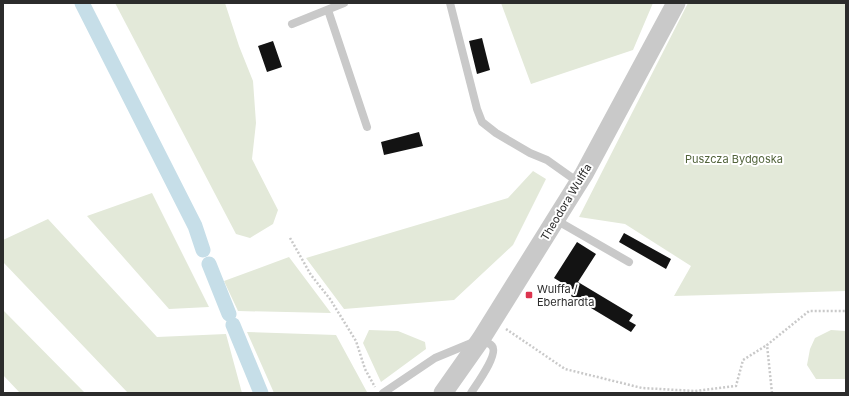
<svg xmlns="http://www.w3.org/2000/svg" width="849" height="396" font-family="Inter,sans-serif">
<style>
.green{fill:#e3e9d9}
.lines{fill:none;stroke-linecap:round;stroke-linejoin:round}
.canal{stroke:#c6dee8;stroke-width:15}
.building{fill:#131313}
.path{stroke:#c9c9c9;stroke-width:2.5;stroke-dasharray:2 2;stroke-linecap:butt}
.service{stroke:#c9c9c9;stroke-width:8}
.tertiary{stroke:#c9c9c9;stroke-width:19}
.poi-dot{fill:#dc344f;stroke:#fff;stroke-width:1.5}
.labels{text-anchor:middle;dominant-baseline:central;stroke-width:4;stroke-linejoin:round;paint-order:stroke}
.park-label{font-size:11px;fill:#52643c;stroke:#fff}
.street-label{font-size:11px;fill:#2c2c2c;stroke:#fff}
.poi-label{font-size:11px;fill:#2c2c2c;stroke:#fff;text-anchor:start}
</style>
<rect width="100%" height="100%" fill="#fff"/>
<path class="green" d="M 115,3 L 225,3 L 239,46 L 253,81 L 256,123 L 252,159 L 278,210 L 273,224 L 250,238 L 236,234 Z
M 501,3 L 653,3 L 633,50 L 531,84 Z
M 688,3 L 846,3 L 846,291 L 674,296 L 691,266 L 625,224 L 579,217 Z
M 533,171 L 546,179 L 513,245 L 454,300 L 344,309 L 306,258 L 508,198 Z
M 152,193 L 209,307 L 169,309 L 87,216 Z
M 48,219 L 157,337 L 226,334 L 242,393 L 128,393 L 3,262 L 3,240 Z
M 289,257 L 331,313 L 238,311 L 224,281 Z
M 3,310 L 85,393 L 20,393 L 3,375 Z
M 369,330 L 398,331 L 425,342 L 426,349 L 381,382 L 363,343 Z
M 831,330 L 846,331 L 846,379 L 816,379 L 807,365 L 810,349 L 815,338 Z
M 247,332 L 336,335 L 367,392 L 366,393 L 274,393 Z"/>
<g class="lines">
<path class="canal" d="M 82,3 L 195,226 L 203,250
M 209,264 L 229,314
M 233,325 L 261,393"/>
</g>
<path class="building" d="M 482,38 L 490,70 L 477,74 L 469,41 Z
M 273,41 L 282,67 L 267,72 L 258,46 Z
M 419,132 L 423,146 L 384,155 L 381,142 Z
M 624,233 L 671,259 L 666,269 L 619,242 Z
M 577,242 L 596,254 L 578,282 L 633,315 L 629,321 L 636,325 L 631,332 L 571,296 L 574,290 L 554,278 Z"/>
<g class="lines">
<path class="path" d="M 290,238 L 311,275 L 330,299 L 356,341 L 365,369 L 375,387
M 506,329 L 565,369 L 642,388 L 695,391 L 736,386 L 743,360 L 767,345
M 772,393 L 767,345 L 809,311 L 846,311"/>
<path class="service" d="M 450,3 L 477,109 L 482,122 L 496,133 L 530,153 L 547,160 L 578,182
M 328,10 L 367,127
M 292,24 L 344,3
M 556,220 L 629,262
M 383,393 L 435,358 L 481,339 C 484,341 489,343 492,346 C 499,354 476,385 471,393"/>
<path class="tertiary" d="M 443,393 L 481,339 L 584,174 L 676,3"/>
</g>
<rect class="poi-dot" x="525" y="291" width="8" height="8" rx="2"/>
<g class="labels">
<g class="park-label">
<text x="734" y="159">Puszcza Bydgoska</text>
</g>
<g class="street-label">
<text transform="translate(566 202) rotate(-59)">Theodora Wulffa</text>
</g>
<g class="poi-label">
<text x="537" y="289">Wulffa /<tspan x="537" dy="13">Eberhardta</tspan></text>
</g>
</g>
<rect width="849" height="396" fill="none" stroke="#2c2c2c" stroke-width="8"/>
</svg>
